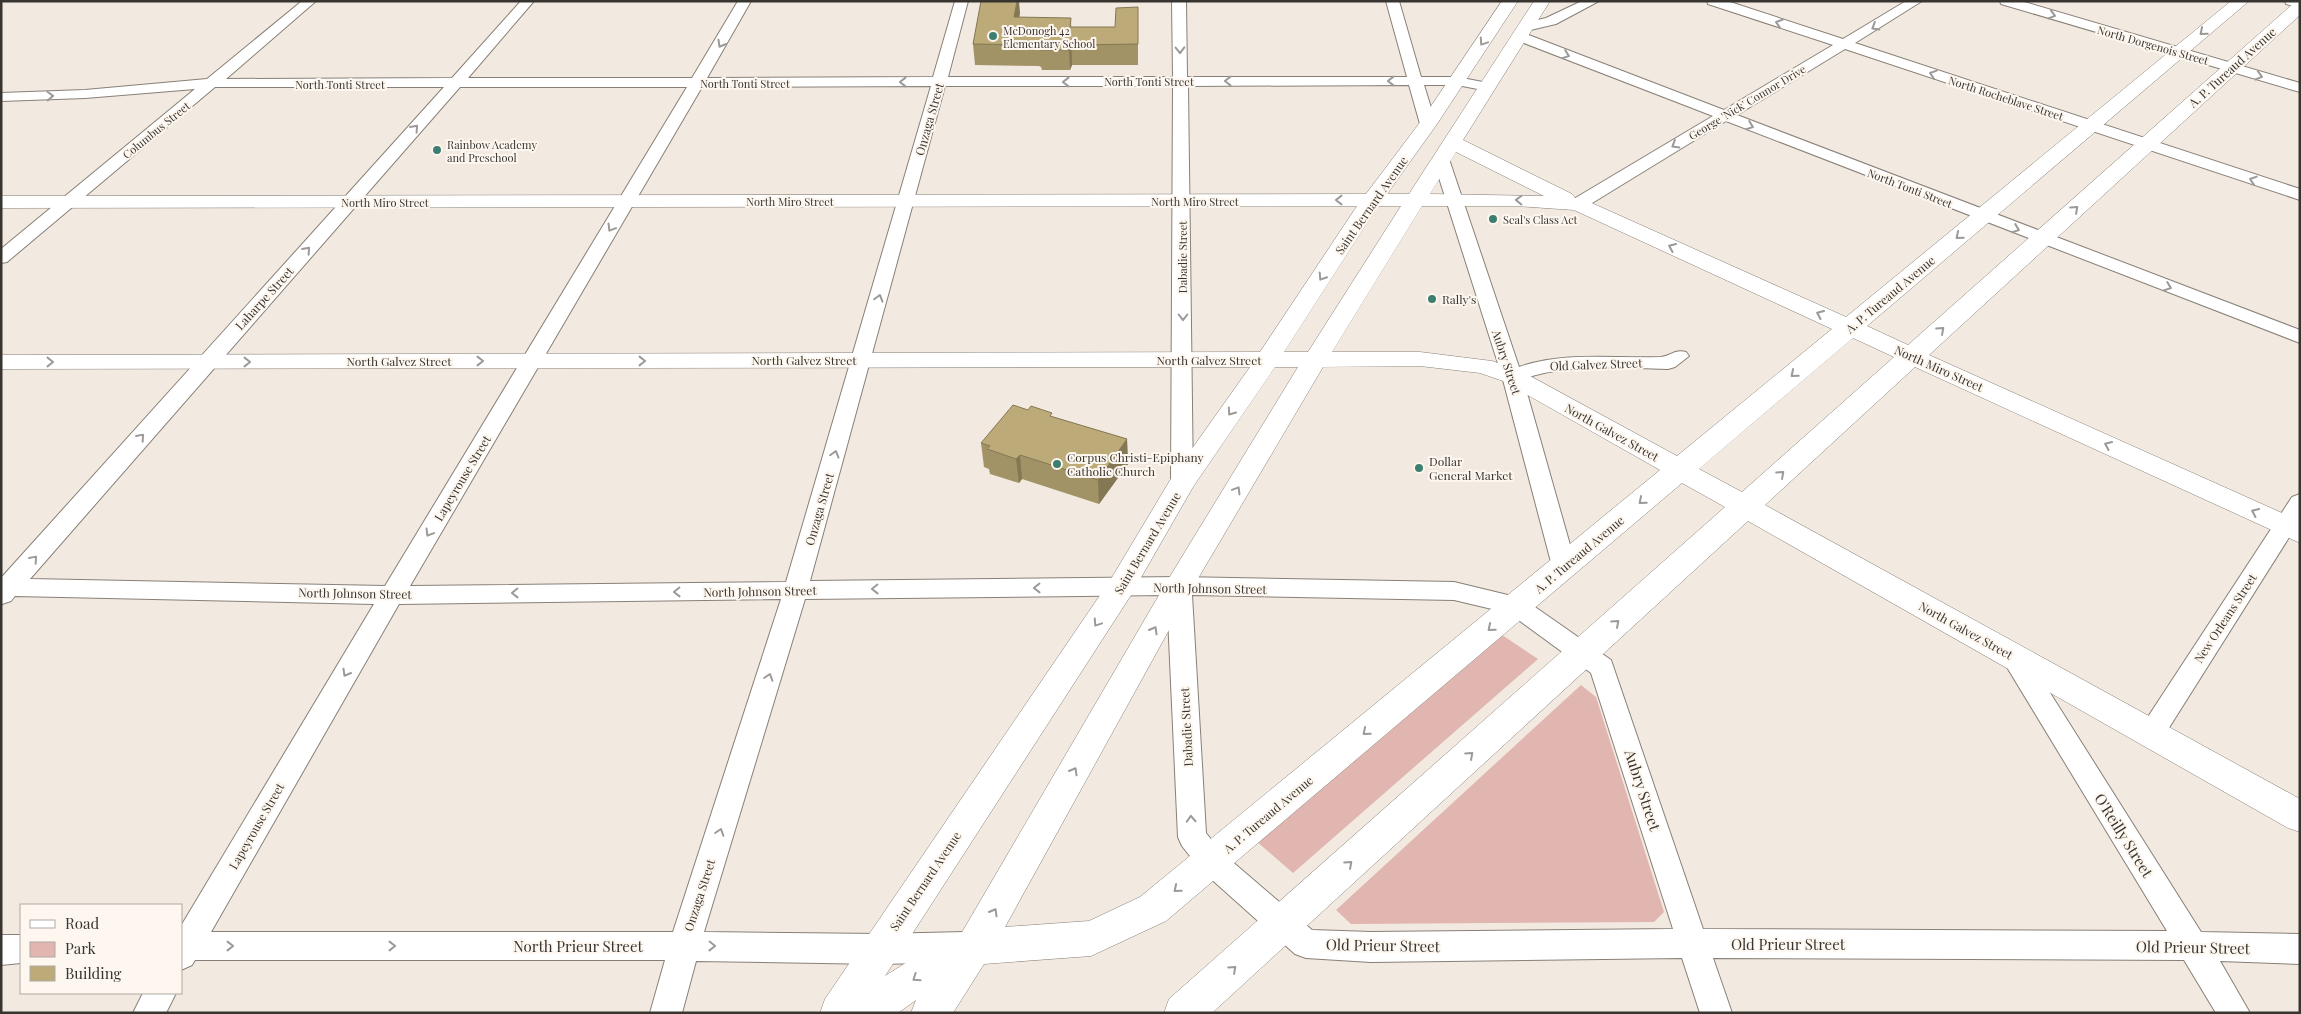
<svg xmlns="http://www.w3.org/2000/svg" width="2301" height="1014" font-family="'Playfair Display',serif">
<style>
.green{fill:#e1b5b0}
.lines{fill:none;stroke-linecap:round;stroke-linejoin:round}
.minor-casing{stroke:#888078;stroke-width:2}
.tertiary-casing{stroke:#888078;stroke-width:1}
.minor{fill:#fff;fill-rule:evenodd}
.tertiary{fill:#fff;fill-rule:evenodd}
.wall{fill:#a29367}
.shaded-wall{fill:#847854}
.building{fill:#bcab78;stroke:#847854}
.oneway{stroke:#9c9a98}
.poi-dot{fill:#3c7f70;stroke:#fef7ef;stroke-width:2}
.labels{text-anchor:middle;dominant-baseline:central;stroke-width:4;stroke-linejoin:round;paint-order:stroke}
.far-poi-label{font-size:11px;fill:#383531;stroke:#fef7ef;text-anchor:start}
.far-street-label{font-size:11px;fill:#383531;stroke:#fef7ef}
.street-label{font-size:12px;fill:#383531;stroke:#fef7ef}
.poi-label{font-size:12px;fill:#383531;stroke:#fef7ef;text-anchor:start}
.near-street-label{font-size:15px;fill:#383531;stroke:#fef7ef}
</style>
<rect width="100%" height="100%" fill="#f2e9e0"/>
<path class="green" d="M 1502,635 L 1538,659 L 1293,873 L 1256,841 Z
M 1581,685 L 1596,697 L 1664,912 L 1654,922 L 1351,924 L 1336,910 Z"/>
<g class="lines">
<defs>
<path id="minor" d="M 302,1 L 316,1 L 226,79 L 452,78 L 521,1 L 534,1 L 468,78 L 692,78 L 738,1 L 751,1 L 707,78 L 933,77 L 955,1 L 968,1 L 948,77 L 1173,77 L 1172,1 L 1186,1 L 1187,77 L 1407,77 L 1386,1 L 1399,1 L 1421,77 L 1457,77 L 1493,84 L 1495,87 L 1488,91 L 1457,85 L 1424,85 L 1436,124 L 1433,127 L 1423,127 L 1420,124 L 1409,85 L 1188,86 L 1193,483 L 1190,488 L 1182,491 L 1174,488 L 1171,483 L 1173,86 L 945,86 L 810,581 L 1179,577 L 1454,582 L 1516,597 L 1525,600 L 1611,660 L 1703,929 L 2167,931 L 2005,664 L 2001,657 L 2005,650 L 2014,647 L 2023,650 L 2201,932 L 2300,934 L 2300,964 L 2220,961 L 2250,1013 L 2216,1013 L 2184,960 L 1713,958 L 1732,1013 L 1700,1013 L 1682,958 L 1371,962 L 1306,958 L 1295,954 L 1201,870 L 1182,846 L 1178,837 L 1167,595 L 805,599 L 704,932 L 880,934 L 965,932 L 976,937 L 980,947 L 976,957 L 965,962 L 880,964 L 696,961 L 682,1013 L 650,1013 L 665,960 L 195,960 L 192,965 L 181,970 L 181,926 L 374,604 L 15,596 L 11,601 L 2,604 L 1,578 L 444,87 L 215,87 L 7,262 L 1,263 L 1,249 L 195,89 L 85,98 L 1,101 L 1,93 L 85,90 L 207,79 ZM 931,86 L 786,582 L 410,586 L 702,87 ZM 460,87 L 687,87 L 385,586 L 30,579 ZM 1192,595 L 1454,600 L 1509,613 L 1591,673 L 1673,929 L 1371,932 L 1312,930 L 1221,852 L 1206,833 ZM 781,599 L 673,932 L 211,932 L 399,604 Z
M 1582,1 L 1599,1 L 1556,24 L 1526,31 L 1519,27 L 1521,24 L 1546,18 Z
M 1707,1 L 1727,1 L 1843,39 L 1906,1 L 1922,1 L 1855,43 L 2300,189 L 2300,200 L 1845,49 L 1737,115 L 2300,330 L 2300,343 L 1726,121 L 1584,208 L 1572,208 L 1570,204 L 1572,200 L 1713,116 L 1516,40 L 1514,37 L 1521,33 L 1526,34 L 1724,110 L 1833,45 L 1708,4 Z
M 2000,1 L 2021,1 L 2300,83 L 2300,92 L 2001,4 Z
M 2285,1 L 2300,1 L 2300,8 L 2286,4 Z
M 1441,154 L 1447,156 L 1449,159 L 1519,367 C 1565,351 1613,359 1661,357 C 1671,356 1675,349 1686,352 L 1689,356 L 1675,367 L 1668,369 C 1620,368 1569,363 1523,379 L 1576,566 L 1572,572 L 1564,575 L 1556,572 L 1552,566 L 1502,376 L 1433,159 L 1435,156 Z
M 2300,494 L 2300,520 L 2160,742 L 2151,745 L 2142,742 L 2138,734 L 2142,726 L 2292,497 Z
M 1,935 L 21,935 L 21,963 L 1,965 Z
M 143,993 L 176,993 L 166,1013 L 133,1013 Z"/>
<path id="tertiary" d="M 1502,1 L 1518,1 L 1437,124 L 1387,194 L 1409,194 L 1534,1 L 1550,1 L 1463,140 L 1572,194 L 1575,198 L 1585,200 L 1846,317 L 2231,1 L 2249,1 L 1867,326 L 1908,345 L 2294,3 L 2300,1 L 2300,15 L 1929,355 L 2300,521 L 2300,543 L 1915,367 L 1765,505 L 2300,799 L 2300,832 L 2288,828 L 1748,521 L 1212,1013 L 1164,1013 L 1169,999 L 1725,507 L 1682,483 L 1166,921 L 1091,956 L 984,964 L 953,1013 L 911,1013 L 916,1000 L 898,1013 L 820,1013 L 825,999 L 1111,579 L 1172,477 L 1250,367 L 1,369 L 1,355 L 1260,352 L 1357,206 L 1,208 L 1,196 L 1366,194 L 1421,121 ZM 1456,152 L 1544,196 L 1430,194 ZM 1378,206 L 1401,206 L 1308,352 L 1284,352 ZM 1422,206 L 1516,206 L 1574,210 L 1832,329 L 1677,456 L 1521,371 L 1492,361 L 1420,352 L 1332,352 ZM 1853,338 L 1894,357 L 1742,492 L 1699,469 ZM 1420,366 L 1480,373 L 1503,381 L 1660,470 L 1140,897 L 1089,921 L 1005,927 L 1190,592 L 1323,367 ZM 1275,367 L 1298,367 L 1169,578 L 961,934 L 912,959 L 885,976 L 1131,595 L 1193,487 Z"/>
</defs>
<use href="#minor" class="minor-casing"/>
<use href="#tertiary" class="tertiary-casing"/>
<use href="#minor" class="minor"/>
<use href="#tertiary" class="tertiary"/>
</g>
<path class="wall" d="M 1138,7 L 1138,65 L 1072,65 L 1070,70 L 1042,70 L 1041,67 L 1039,66 L 975,65 L 973,44 L 1020,13 L 1019,18 L 1072,27 L 1115,27 Z
M 1053,417 L 1127,439 L 1128,464 L 1099,504 L 1022,479 L 1019,483 L 990,474 L 989,469 L 984,467 L 981,443 Z"/>
<path class="shaded-wall" d="M 1017,1 L 1019,1 L 1020,13 L 1015,38 L 1014,17 Z
M 1071,18 L 1072,65 L 1070,70 L 1069,50 Z
M 1127,439 L 1128,464 L 1099,504 L 1098,480 Z
M 1020,455 L 1022,479 L 1019,483 L 1016,459 Z"/>
<path class="building" d="M 981,1 L 1017,1 L 1014,17 L 1071,18 L 1070,27 L 1115,27 L 1116,8 L 1138,7 L 1138,44 L 1071,45 L 1069,50 L 1040,50 L 1041,46 L 1038,45 L 973,44 Z
M 1013,405 L 1028,410 L 1031,406 L 1052,413 L 1050,416 L 1127,439 L 1098,480 L 1020,455 L 1016,459 L 987,449 L 990,446 L 981,443 Z"/>
<defs><path id="oneway-chevron" d="M-2-3.5L2.5 0L-2 3.5" fill="none" stroke-width="1.6" stroke-linecap="round" stroke-linejoin="round" transform="scale(1.25)"/></defs>
<g class="oneway">
<use href="#oneway-chevron" transform="translate(2052 15) rotate(17)"/>
<use href="#oneway-chevron" transform="translate(1779 23) rotate(-162)"/>
<use href="#oneway-chevron" transform="translate(1875 27) rotate(149)"/>
<use href="#oneway-chevron" transform="translate(2203 32) rotate(140)"/>
<use href="#oneway-chevron" transform="translate(1483 42) rotate(124)"/>
<use href="#oneway-chevron" transform="translate(721 44) rotate(120)"/>
<use href="#oneway-chevron" transform="translate(1180 50) rotate(89)"/>
<use href="#oneway-chevron" transform="translate(1566 55) rotate(21)"/>
<use href="#oneway-chevron" transform="translate(1933 74) rotate(-162)"/>
<use href="#oneway-chevron" transform="translate(2259 76) rotate(16)"/>
<use href="#oneway-chevron" transform="translate(1228 81) rotate(180)"/>
<use href="#oneway-chevron" transform="translate(1391 81) rotate(180)"/>
<use href="#oneway-chevron" transform="translate(903 82) rotate(180)"/>
<use href="#oneway-chevron" transform="translate(1066 82) rotate(180)"/>
<use href="#oneway-chevron" transform="translate(50 96) rotate(-2)"/>
<use href="#oneway-chevron" transform="translate(1750 126) rotate(21)"/>
<use href="#oneway-chevron" transform="translate(415 128) rotate(-48)"/>
<use href="#oneway-chevron" transform="translate(1675 145) rotate(149)"/>
<use href="#oneway-chevron" transform="translate(2253 180) rotate(-162)"/>
<use href="#oneway-chevron" transform="translate(1339 200) rotate(180)"/>
<use href="#oneway-chevron" transform="translate(1519 200) rotate(-178)"/>
<use href="#oneway-chevron" transform="translate(2075 209) rotate(-42)"/>
<use href="#oneway-chevron" transform="translate(611 228) rotate(121)"/>
<use href="#oneway-chevron" transform="translate(2016 229) rotate(21)"/>
<use href="#oneway-chevron" transform="translate(1959 236) rotate(140)"/>
<use href="#oneway-chevron" transform="translate(1672 247) rotate(-156)"/>
<use href="#oneway-chevron" transform="translate(307 250) rotate(-48)"/>
<use href="#oneway-chevron" transform="translate(1322 277) rotate(123)"/>
<use href="#oneway-chevron" transform="translate(2168 287) rotate(21)"/>
<use href="#oneway-chevron" transform="translate(879 298) rotate(-74)"/>
<use href="#oneway-chevron" transform="translate(1820 314) rotate(-156)"/>
<use href="#oneway-chevron" transform="translate(1183 317) rotate(90)"/>
<use href="#oneway-chevron" transform="translate(1941 330) rotate(-42)"/>
<use href="#oneway-chevron" transform="translate(480 361)"/>
<use href="#oneway-chevron" transform="translate(642 361)"/>
<use href="#oneway-chevron" transform="translate(50 362)"/>
<use href="#oneway-chevron" transform="translate(247 362)"/>
<use href="#oneway-chevron" transform="translate(1794 374) rotate(140)"/>
<use href="#oneway-chevron" transform="translate(1231 412) rotate(125)"/>
<use href="#oneway-chevron" transform="translate(141 437) rotate(-49)"/>
<use href="#oneway-chevron" transform="translate(2108 445) rotate(-156)"/>
<use href="#oneway-chevron" transform="translate(835 454) rotate(-74)"/>
<use href="#oneway-chevron" transform="translate(1781 474) rotate(-42)"/>
<use href="#oneway-chevron" transform="translate(1237 490) rotate(-59)"/>
<use href="#oneway-chevron" transform="translate(1642 501) rotate(140)"/>
<use href="#oneway-chevron" transform="translate(2255 512) rotate(-155)"/>
<use href="#oneway-chevron" transform="translate(429 533) rotate(121)"/>
<use href="#oneway-chevron" transform="translate(34 559) rotate(-49)"/>
<use href="#oneway-chevron" transform="translate(1037 588) rotate(179)"/>
<use href="#oneway-chevron" transform="translate(875 589) rotate(179)"/>
<use href="#oneway-chevron" transform="translate(677 592) rotate(179)"/>
<use href="#oneway-chevron" transform="translate(515 593) rotate(179)"/>
<use href="#oneway-chevron" transform="translate(1097 623) rotate(124)"/>
<use href="#oneway-chevron" transform="translate(1616 623) rotate(-42)"/>
<use href="#oneway-chevron" transform="translate(1491 628) rotate(140)"/>
<use href="#oneway-chevron" transform="translate(1154 630) rotate(-60)"/>
<use href="#oneway-chevron" transform="translate(346 673) rotate(120)"/>
<use href="#oneway-chevron" transform="translate(769 677) rotate(-72)"/>
<use href="#oneway-chevron" transform="translate(1366 732) rotate(140)"/>
<use href="#oneway-chevron" transform="translate(1470 755) rotate(-42)"/>
<use href="#oneway-chevron" transform="translate(1074 771) rotate(-60)"/>
<use href="#oneway-chevron" transform="translate(1191 819) rotate(-93)"/>
<use href="#oneway-chevron" transform="translate(720 832) rotate(-72)"/>
<use href="#oneway-chevron" transform="translate(1349 864) rotate(-42)"/>
<use href="#oneway-chevron" transform="translate(1177 889) rotate(140)"/>
<use href="#oneway-chevron" transform="translate(994 912) rotate(-60)"/>
<use href="#oneway-chevron" transform="translate(230 946)"/>
<use href="#oneway-chevron" transform="translate(392 946)"/>
<use href="#oneway-chevron" transform="translate(712 946) rotate(1)"/>
<use href="#oneway-chevron" transform="translate(1233 969) rotate(-42)"/>
<use href="#oneway-chevron" transform="translate(916 978) rotate(146)"/>
</g>
<g class="poi-dot">
<circle cx="993" cy="36" r="5"/>
<circle cx="437" cy="150" r="5"/>
<circle cx="1493" cy="219" r="5"/>
<circle cx="1432" cy="299" r="5"/>
<circle cx="1057" cy="464" r="5"/>
<circle cx="1419" cy="468" r="5"/>
</g>
<g class="labels">
<g class="far-poi-label">
<text x="1003" y="30">McDonogh 42<tspan x="1003" dy="13">Elementary School</tspan></text>
<text x="447" y="144">Rainbow Academy<tspan x="447" dy="13">and Preschool</tspan></text>
<text x="1503" y="219">Seal's Class Act</text>
</g>
<g class="far-street-label">
<text transform="translate(2153 45) rotate(16)">North Dorgenois Street</text>
<text x="1149" y="81">North Tonti Street</text>
<text x="745" y="83">North Tonti Street</text>
<text x="340" y="84">North Tonti Street</text>
<text transform="translate(2006 98) rotate(18)">North Rocheblave Street</text>
<text transform="translate(1747 102) rotate(-31)">George 'Nick' Connor Drive</text>
<text transform="translate(156 130) rotate(-39)">Columbus Street</text>
<text transform="translate(1910 188) rotate(21)">North Tonti Street</text>
<text x="790" y="201">North Miro Street</text>
<text x="1195" y="201">North Miro Street</text>
<text x="385" y="202">North Miro Street</text>
<text transform="translate(1182 257) rotate(-90)">Dabadie Street</text>
</g>
<g class="street-label">
<text transform="translate(2232 67) rotate(-42)">A. P. Tureaud Avenue</text>
<text transform="translate(929 119) rotate(-74)">Onzaga Street</text>
<text transform="translate(1371 205) rotate(-55)">Saint Bernard Avenue</text>
<text transform="translate(1890 294) rotate(-40)">A. P. Tureaud Avenue</text>
<text transform="translate(264 298) rotate(-48)">Laharpe Street</text>
<text x="804" y="360">North Galvez Street</text>
<text x="1209" y="360">North Galvez Street</text>
<text x="399" y="361">North Galvez Street</text>
<text transform="translate(1507 362) rotate(72)">Aubry Street</text>
<text transform="translate(1596 364) rotate(-2)">Old Galvez Street</text>
<text transform="translate(1939 368) rotate(24)">North Miro Street</text>
<text transform="translate(1612 432) rotate(29)">North Galvez Street</text>
<text transform="translate(462 478) rotate(-59)">Lapeyrouse Street</text>
<text transform="translate(819 509) rotate(-74)">Onzaga Street</text>
<text transform="translate(1147 543) rotate(-59)">Saint Bernard Avenue</text>
<text transform="translate(1579 554) rotate(-40)">A. P. Tureaud Avenue</text>
<text transform="translate(1210 588) rotate(1)">North Johnson Street</text>
<text transform="translate(760 591) rotate(-1)">North Johnson Street</text>
<text transform="translate(355 593) rotate(1)">North Johnson Street</text>
<text transform="translate(2225 618) rotate(-57)">New Orleans Street</text>
<text transform="translate(1966 630) rotate(29)">North Galvez Street</text>
<text transform="translate(1186 727) rotate(-93)">Dabadie Street</text>
<text transform="translate(1268 814) rotate(-40)">A. P. Tureaud Avenue</text>
<text transform="translate(256 826) rotate(-60)">Lapeyrouse Street</text>
<text transform="translate(925 881) rotate(-56)">Saint Bernard Avenue</text>
<text transform="translate(699 895) rotate(-72)">Onzaga Street</text>
</g>
<g class="poi-label">
<text x="1442" y="299">Rally's</text>
<text x="1067" y="457">Corpus Christi-Epiphany<tspan x="1067" dy="14">Catholic Church</tspan></text>
<text x="1429" y="461">Dollar<tspan x="1429" dy="14">General Market</tspan></text>
</g>
<g class="near-street-label">
<text transform="translate(1643 790) rotate(72)">Aubry Street</text>
<text transform="translate(2124 835) rotate(58)">O'Reilly Street</text>
<text x="1788" y="944">Old Prieur Street</text>
<text transform="translate(1383 945) rotate(1)">Old Prieur Street</text>
<text x="578" y="946">North Prieur Street</text>
<text transform="translate(2193 947) rotate(1)">Old Prieur Street</text>
</g>
</g>
<rect width="2301" height="1014" fill="none" stroke="#383531" stroke-width="5"/>
<rect x="20" y="904" width="162" height="90" fill="#fef7ef" stroke="#afa9a3"/>
<rect x="30" y="920" width="25" height="8" fill="#ffffff" stroke="#afa9a3"/>
<text x="65" y="929" font-size="15" fill="#383531">Road</text>
<rect x="30" y="942" width="25" height="15" fill="#e1b5b0" stroke="#afa9a3"/>
<text x="65" y="954" font-size="15" fill="#383531">Park</text>
<rect x="30" y="966" width="25" height="15" fill="#bcab78" stroke="#afa9a3"/>
<text x="65" y="979" font-size="15" fill="#383531">Building</text>
</svg>
